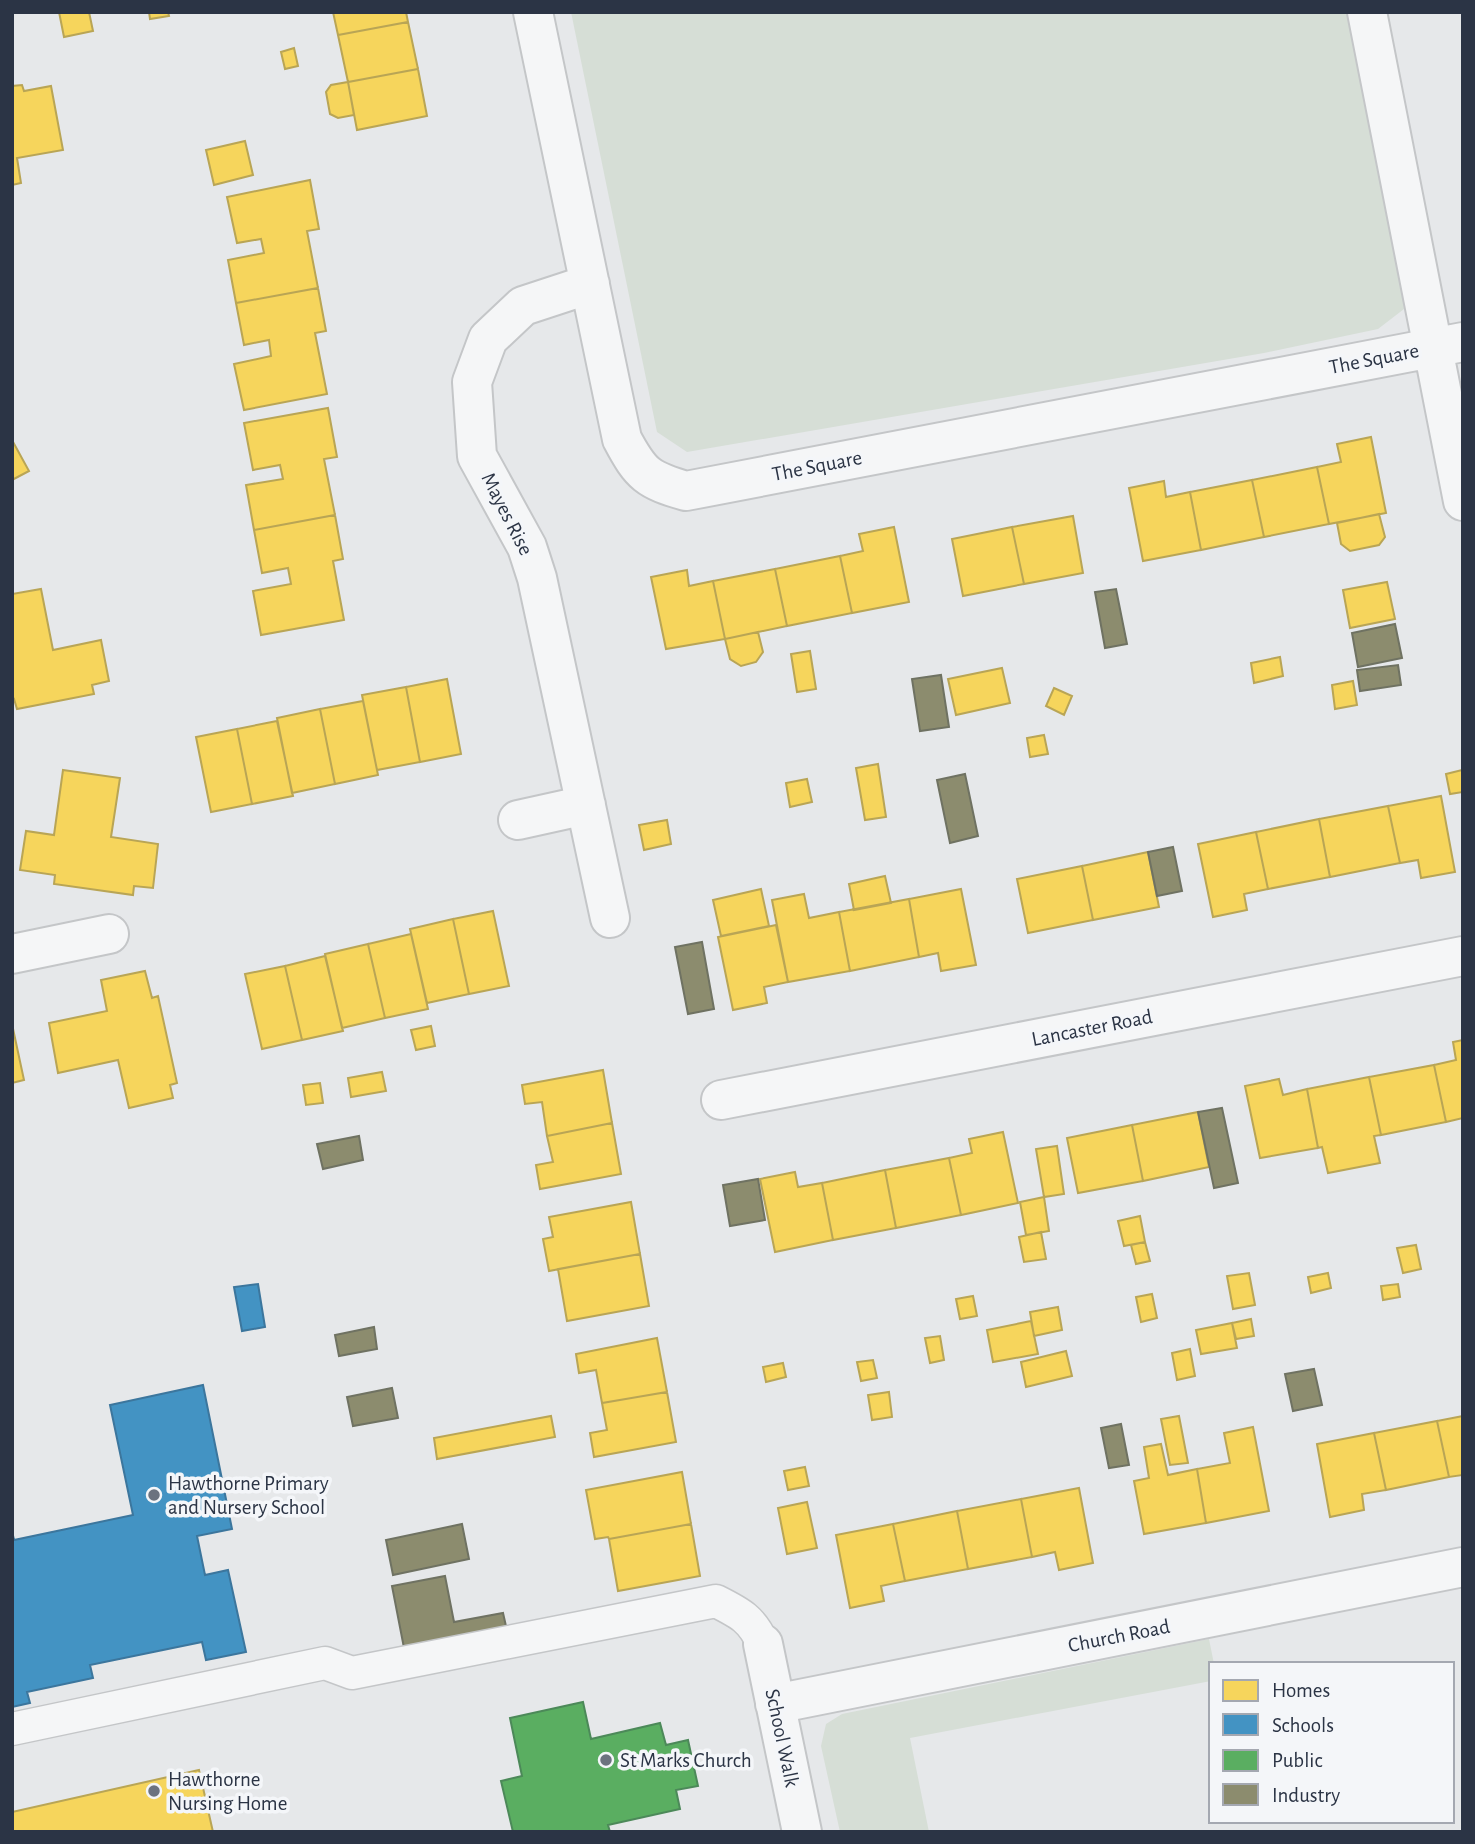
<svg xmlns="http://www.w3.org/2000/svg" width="1475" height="1844" font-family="'Alegreya Sans',sans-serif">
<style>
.green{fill:#d6ded6}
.homes{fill:#f6d55c;stroke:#b9a555;stroke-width:2}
.schools{fill:#4393c3;stroke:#3c769d;stroke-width:2}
.public{fill:#5aae61;stroke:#4c8959;stroke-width:2}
.industry{fill:#8c8c6e;stroke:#6f7262;stroke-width:2}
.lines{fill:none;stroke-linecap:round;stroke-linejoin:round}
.service-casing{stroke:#c4c6c8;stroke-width:35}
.minor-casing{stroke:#c4c6c8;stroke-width:42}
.service{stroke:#f5f6f7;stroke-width:32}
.minor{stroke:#f5f6f7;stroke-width:38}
.poi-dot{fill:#6c737f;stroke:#f4f6f9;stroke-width:2.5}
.labels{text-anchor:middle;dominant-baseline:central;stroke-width:7;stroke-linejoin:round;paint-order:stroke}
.street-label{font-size:21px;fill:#2b3445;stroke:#f4f6f9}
.poi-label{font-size:21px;fill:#2b3445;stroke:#f4f6f9;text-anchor:start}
</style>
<rect width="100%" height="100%" fill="#e6e8ea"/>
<path class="green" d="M 571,12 L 1352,12 L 1403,283 L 1404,309 L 1378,329 L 1264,353 L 687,452 L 657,432 Z
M 1209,1639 L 1214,1664 L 1211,1664 L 1211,1681 L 910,1738 L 929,1832 L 840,1832 L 821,1746 L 826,1724 L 842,1714 Z"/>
<path class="homes" d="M 59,12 L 89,12 L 93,31 L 64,37 Z
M 149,12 L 168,12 L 169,16 L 150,19 Z
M 333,12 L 406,12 L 408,22 L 338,35 Z
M 408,22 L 418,69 L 348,82 L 338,35 Z
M 294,48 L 298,66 L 285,69 L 281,52 Z
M 418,69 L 427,116 L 357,130 L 348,82 Z
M 348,82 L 354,115 L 338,118 L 330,114 L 326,92 L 331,85 Z
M 22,85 L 24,91 L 51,86 L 63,150 L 17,158 L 21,183 L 12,185 L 12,86 Z
M 245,141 L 253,175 L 214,185 L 206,150 Z
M 310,180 L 319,229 L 307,231 L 318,288 L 236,303 L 228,260 L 264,253 L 261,239 L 237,243 L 227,197 Z
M 318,288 L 326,331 L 315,333 L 327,394 L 244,410 L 234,364 L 271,356 L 269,340 L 244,345 L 236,303 Z
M 328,408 L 337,457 L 324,459 L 335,515 L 254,530 L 246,485 L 283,479 L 280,465 L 253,470 L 244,423 Z
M 1371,437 L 1386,513 L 1329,524 L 1317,467 L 1341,462 L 1337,444 Z
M 12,440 L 29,471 L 12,480 Z
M 1317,467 L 1329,524 L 1264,537 L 1252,480 Z
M 1252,480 L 1264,537 L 1201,550 L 1190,492 Z
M 1164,481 L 1166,497 L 1190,492 L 1201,550 L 1143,561 L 1129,488 Z
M 1379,514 L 1385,537 L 1379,545 L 1350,551 L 1341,544 L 1337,523 Z
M 335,515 L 343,559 L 333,561 L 344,620 L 261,635 L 253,591 L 291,584 L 288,568 L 262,573 L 254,530 Z
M 1073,516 L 1083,573 L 1024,584 L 1012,527 Z
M 894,527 L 909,602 L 852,613 L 840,556 L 863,551 L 859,534 Z
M 1012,527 L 1024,584 L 963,596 L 952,539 Z
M 840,556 L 852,613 L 787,626 L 775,569 Z
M 775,569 L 787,626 L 725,639 L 713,581 Z
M 687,570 L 689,586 L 713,581 L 725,639 L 666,649 L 651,577 Z
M 1387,582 L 1395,619 L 1350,628 L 1343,590 Z
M 41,589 L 53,650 L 101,640 L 109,681 L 92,685 L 94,694 L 17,709 L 14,699 L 12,700 L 12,594 Z
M 758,632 L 763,652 L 756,662 L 741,666 L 730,659 L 725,639 Z
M 810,651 L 816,689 L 797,692 L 791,654 Z
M 1280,657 L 1283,676 L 1254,683 L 1251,663 Z
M 1002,668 L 1010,703 L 956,715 L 948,679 Z
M 447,679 L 461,754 L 420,762 L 406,687 Z
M 1353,681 L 1357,705 L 1335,709 L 1332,685 Z
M 406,687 L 420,762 L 377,770 L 362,695 Z
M 1054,688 L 1072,696 L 1064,715 L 1046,706 Z
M 363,701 L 378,775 L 335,784 L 320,709 Z
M 320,709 L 335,784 L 292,793 L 277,718 Z
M 277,721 L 293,796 L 252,804 L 237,729 Z
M 237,729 L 252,804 L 211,812 L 196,737 Z
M 1044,735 L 1048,754 L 1030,757 L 1027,738 Z
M 878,764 L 886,817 L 865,820 L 856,768 Z
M 63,770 L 120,778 L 111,837 L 158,844 L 153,888 L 134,886 L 133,895 L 54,884 L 55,875 L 20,870 L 26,831 L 54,835 Z
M 1462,770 L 1463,792 L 1450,794 L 1446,774 Z
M 807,779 L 812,802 L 790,807 L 786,783 Z
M 1441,796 L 1455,872 L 1421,878 L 1418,860 L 1400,863 L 1388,806 Z
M 1388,806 L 1400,863 L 1330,877 L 1319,819 Z
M 1319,819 L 1330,877 L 1268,889 L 1256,832 Z
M 667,820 L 671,844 L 644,850 L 639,825 Z
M 1256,832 L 1268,889 L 1244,894 L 1247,910 L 1213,917 L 1198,844 Z
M 1148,852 L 1159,907 L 1093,920 L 1082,866 Z
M 1082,866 L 1093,920 L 1028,933 L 1017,879 Z
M 885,876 L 891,903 L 854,910 L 849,884 Z
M 761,889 L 769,926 L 721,936 L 713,900 Z
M 961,889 L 976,965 L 941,971 L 938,953 L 919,957 L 909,899 Z
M 804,894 L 809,918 L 839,912 L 850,971 L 788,982 L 772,900 Z
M 909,899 L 919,957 L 850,971 L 839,912 Z
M 493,911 L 509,986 L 469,994 L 453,919 Z
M 453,919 L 469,994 L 427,1003 L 410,929 Z
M 776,925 L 788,982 L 764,987 L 767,1003 L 733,1010 L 718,937 Z
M 411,934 L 428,1009 L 385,1018 L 368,944 Z
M 368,944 L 385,1018 L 342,1028 L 325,954 Z
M 325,956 L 343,1031 L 302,1040 L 285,966 Z
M 285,966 L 302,1040 L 262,1049 L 245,974 Z
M 145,971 L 152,998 L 158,996 L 177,1083 L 170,1085 L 173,1098 L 129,1108 L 118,1060 L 58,1073 L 49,1023 L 107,1011 L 101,980 Z
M 12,1024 L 24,1080 L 12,1083 Z
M 431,1026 L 435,1046 L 416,1050 L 411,1030 Z
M 1463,1040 L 1463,1118 L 1446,1122 L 1434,1065 L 1456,1060 L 1453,1042 Z
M 1434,1065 L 1446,1122 L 1381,1135 L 1369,1077 Z
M 603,1070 L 612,1123 L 547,1136 L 542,1102 L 525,1104 L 522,1085 Z
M 382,1072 L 386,1091 L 351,1097 L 348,1078 Z
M 1369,1077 L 1381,1135 L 1374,1136 L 1380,1163 L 1328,1173 L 1322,1147 L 1318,1148 L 1307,1089 Z
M 1279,1079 L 1283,1095 L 1307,1089 L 1318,1148 L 1260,1158 L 1245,1086 Z
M 320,1083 L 323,1103 L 306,1105 L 303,1085 Z
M 1198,1112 L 1209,1167 L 1143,1181 L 1132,1125 Z
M 612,1123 L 621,1174 L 540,1189 L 536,1165 L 553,1162 L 547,1136 Z
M 1132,1125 L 1143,1181 L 1078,1193 L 1067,1138 Z
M 1003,1132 L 1018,1203 L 961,1215 L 949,1158 L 972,1153 L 969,1139 Z
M 1057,1146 L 1064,1194 L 1044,1197 L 1036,1149 Z
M 949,1158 L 961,1215 L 896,1228 L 885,1170 Z
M 885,1170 L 896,1228 L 833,1240 L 822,1183 Z
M 795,1172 L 798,1187 L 822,1183 L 833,1240 L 775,1252 L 760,1179 Z
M 1044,1197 L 1049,1231 L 1026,1235 L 1020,1202 Z
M 631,1202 L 640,1254 L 549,1271 L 543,1239 L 553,1237 L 549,1217 Z
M 1140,1216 L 1145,1242 L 1124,1246 L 1118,1221 Z
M 1041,1232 L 1046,1259 L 1024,1262 L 1019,1237 Z
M 1145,1242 L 1150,1261 L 1136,1264 L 1131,1245 Z
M 1416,1245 L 1421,1269 L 1403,1273 L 1397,1248 Z
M 640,1254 L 649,1306 L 567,1321 L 558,1269 Z
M 1249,1273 L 1255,1305 L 1233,1309 L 1227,1276 Z
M 1328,1273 L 1331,1288 L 1311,1293 L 1308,1277 Z
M 1398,1284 L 1400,1297 L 1383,1300 L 1381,1286 Z
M 1152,1294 L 1157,1318 L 1141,1322 L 1136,1297 Z
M 973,1296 L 977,1316 L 960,1319 L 956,1299 Z
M 1058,1307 L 1062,1330 L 1034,1336 L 1030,1312 Z
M 1251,1319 L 1254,1336 L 1236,1339 L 1232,1323 Z
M 1031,1321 L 1038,1354 L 993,1362 L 987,1330 Z
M 1232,1323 L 1237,1348 L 1201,1354 L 1196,1330 Z
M 940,1336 L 944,1360 L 930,1363 L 925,1338 Z
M 657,1338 L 667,1392 L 602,1403 L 596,1370 L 579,1373 L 576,1354 Z
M 1190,1349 L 1195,1376 L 1177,1380 L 1172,1353 Z
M 1066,1351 L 1072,1376 L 1026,1387 L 1021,1362 Z
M 873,1360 L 877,1378 L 861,1381 L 857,1362 Z
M 783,1363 L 786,1377 L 766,1382 L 763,1367 Z
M 667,1392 L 676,1442 L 594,1457 L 590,1433 L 607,1430 L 602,1403 Z
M 889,1392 L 892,1417 L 872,1420 L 868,1395 Z
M 551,1416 L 555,1437 L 437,1459 L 434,1438 Z
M 1179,1416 L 1188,1463 L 1170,1465 L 1161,1419 Z
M 1463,1416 L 1463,1475 L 1449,1477 L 1437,1421 Z
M 1437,1421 L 1449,1477 L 1386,1490 L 1374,1433 Z
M 1253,1427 L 1269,1511 L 1206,1523 L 1197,1469 L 1230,1463 L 1224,1433 Z
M 1374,1433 L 1386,1490 L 1362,1494 L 1364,1510 L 1330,1517 L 1317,1444 Z
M 1161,1444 L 1168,1475 L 1197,1469 L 1206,1523 L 1144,1534 L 1134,1481 L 1149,1478 L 1144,1447 Z
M 805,1467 L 809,1486 L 788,1490 L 784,1471 Z
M 682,1472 L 691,1524 L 609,1539 L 608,1537 L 595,1539 L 586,1490 Z
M 1079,1488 L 1093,1563 L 1059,1570 L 1055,1552 L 1032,1557 L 1021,1499 Z
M 1021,1499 L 1032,1557 L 968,1569 L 957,1511 Z
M 807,1502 L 817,1548 L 787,1554 L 778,1508 Z
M 957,1511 L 968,1569 L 905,1581 L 893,1524 Z
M 691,1524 L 700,1576 L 618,1591 L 609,1539 Z
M 893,1524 L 905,1581 L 881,1586 L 884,1601 L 850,1608 L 836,1535 Z
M 199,1770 L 213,1832 L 12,1832 L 12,1812 Z"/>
<path class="schools" d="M 258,1284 L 265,1327 L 242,1331 L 234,1287 Z
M 203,1385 L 232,1529 L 197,1536 L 205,1575 L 228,1570 L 246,1652 L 206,1660 L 202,1642 L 90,1665 L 93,1678 L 27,1692 L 30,1703 L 12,1707 L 12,1531 L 14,1540 L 133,1515 L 110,1405 Z"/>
<path class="public" d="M 583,1702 L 591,1739 L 660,1723 L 666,1745 L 688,1740 L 698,1786 L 676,1790 L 680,1809 L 608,1825 L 610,1832 L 513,1832 L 501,1781 L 522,1776 L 510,1718 Z"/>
<path class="industry" d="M 1116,589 L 1127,644 L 1105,648 L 1095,592 Z
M 1395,624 L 1402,658 L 1358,667 L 1352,633 Z
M 1398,665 L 1401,685 L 1360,691 L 1357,670 Z
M 941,675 L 949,727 L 920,731 L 912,679 Z
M 965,774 L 978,836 L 950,843 L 937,780 Z
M 1173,847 L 1182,891 L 1157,896 L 1148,852 Z
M 702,942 L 714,1009 L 688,1014 L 675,947 Z
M 1222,1108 L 1238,1183 L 1214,1188 L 1198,1112 Z
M 359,1136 L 363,1160 L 323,1169 L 317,1144 Z
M 758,1179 L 765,1220 L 730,1226 L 723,1185 Z
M 374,1327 L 377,1349 L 339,1356 L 335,1335 Z
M 1314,1369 L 1322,1405 L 1293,1411 L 1285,1374 Z
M 392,1388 L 398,1418 L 353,1426 L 347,1397 Z
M 1121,1424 L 1129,1465 L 1109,1468 L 1101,1428 Z
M 462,1524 L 469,1559 L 393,1575 L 386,1540 Z
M 445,1576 L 454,1622 L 503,1613 L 508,1635 L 405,1653 L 392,1586 Z"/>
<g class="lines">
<defs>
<path id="service" d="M 12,1729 L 325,1663 L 352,1673 L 716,1601 C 740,1613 752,1619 763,1644"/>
<path id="minor" d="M 533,12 L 622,439 C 641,475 648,480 686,491 L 1463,342
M 1367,12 L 1463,501
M 590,284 L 523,306 L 488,339 L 472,382 L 477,456 L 527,547 L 537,578 L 610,918
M 518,820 L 586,805
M 12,954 L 109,934
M 721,1100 L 1463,956
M 763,1644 L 802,1832
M 775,1704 L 1463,1567"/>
</defs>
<use href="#service" class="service-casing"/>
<use href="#minor" class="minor-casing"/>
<use href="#service" class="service"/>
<use href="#minor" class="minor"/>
</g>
<g class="poi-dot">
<circle cx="154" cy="1495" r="7"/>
<circle cx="606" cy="1760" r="7"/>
<circle cx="154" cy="1791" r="7"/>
</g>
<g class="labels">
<g class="street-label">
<text transform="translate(1374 359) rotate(-11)">The Square</text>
<text transform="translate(817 466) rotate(-11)">The Square</text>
<text transform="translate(507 514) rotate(63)">Mayes Rise</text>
<text transform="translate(1092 1028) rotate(-11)">Lancaster Road</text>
<text transform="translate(1119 1636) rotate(-11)">Church Road</text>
<text transform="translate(782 1738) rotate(78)">School Walk</text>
</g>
<g class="poi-label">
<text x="168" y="1483">Hawthorne Primary<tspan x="168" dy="24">and Nursery School</tspan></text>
<text x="620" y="1760">St Marks Church</text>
<text x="168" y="1779">Hawthorne<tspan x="168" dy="24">Nursing Home</tspan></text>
</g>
</g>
<rect width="1475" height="1844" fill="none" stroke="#2b3445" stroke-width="28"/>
<rect x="1209" y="1662" width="245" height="161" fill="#f4f6f9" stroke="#a4a8b1" stroke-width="2"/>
<rect x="1223" y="1680" width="35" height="21" fill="#f6d55c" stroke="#a4a8b1" stroke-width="2"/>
<text x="1272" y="1697" font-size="21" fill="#2b3445">Homes</text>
<rect x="1223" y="1714" width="35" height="21" fill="#4393c3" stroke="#a4a8b1" stroke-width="2"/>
<text x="1272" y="1732" font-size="21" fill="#2b3445">Schools</text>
<rect x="1223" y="1750" width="35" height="21" fill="#5aae61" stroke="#a4a8b1" stroke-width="2"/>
<text x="1272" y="1767" font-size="21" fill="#2b3445">Public</text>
<rect x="1223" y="1784" width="35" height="21" fill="#8c8c6e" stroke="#a4a8b1" stroke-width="2"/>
<text x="1272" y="1802" font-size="21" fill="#2b3445">Industry</text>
</svg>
